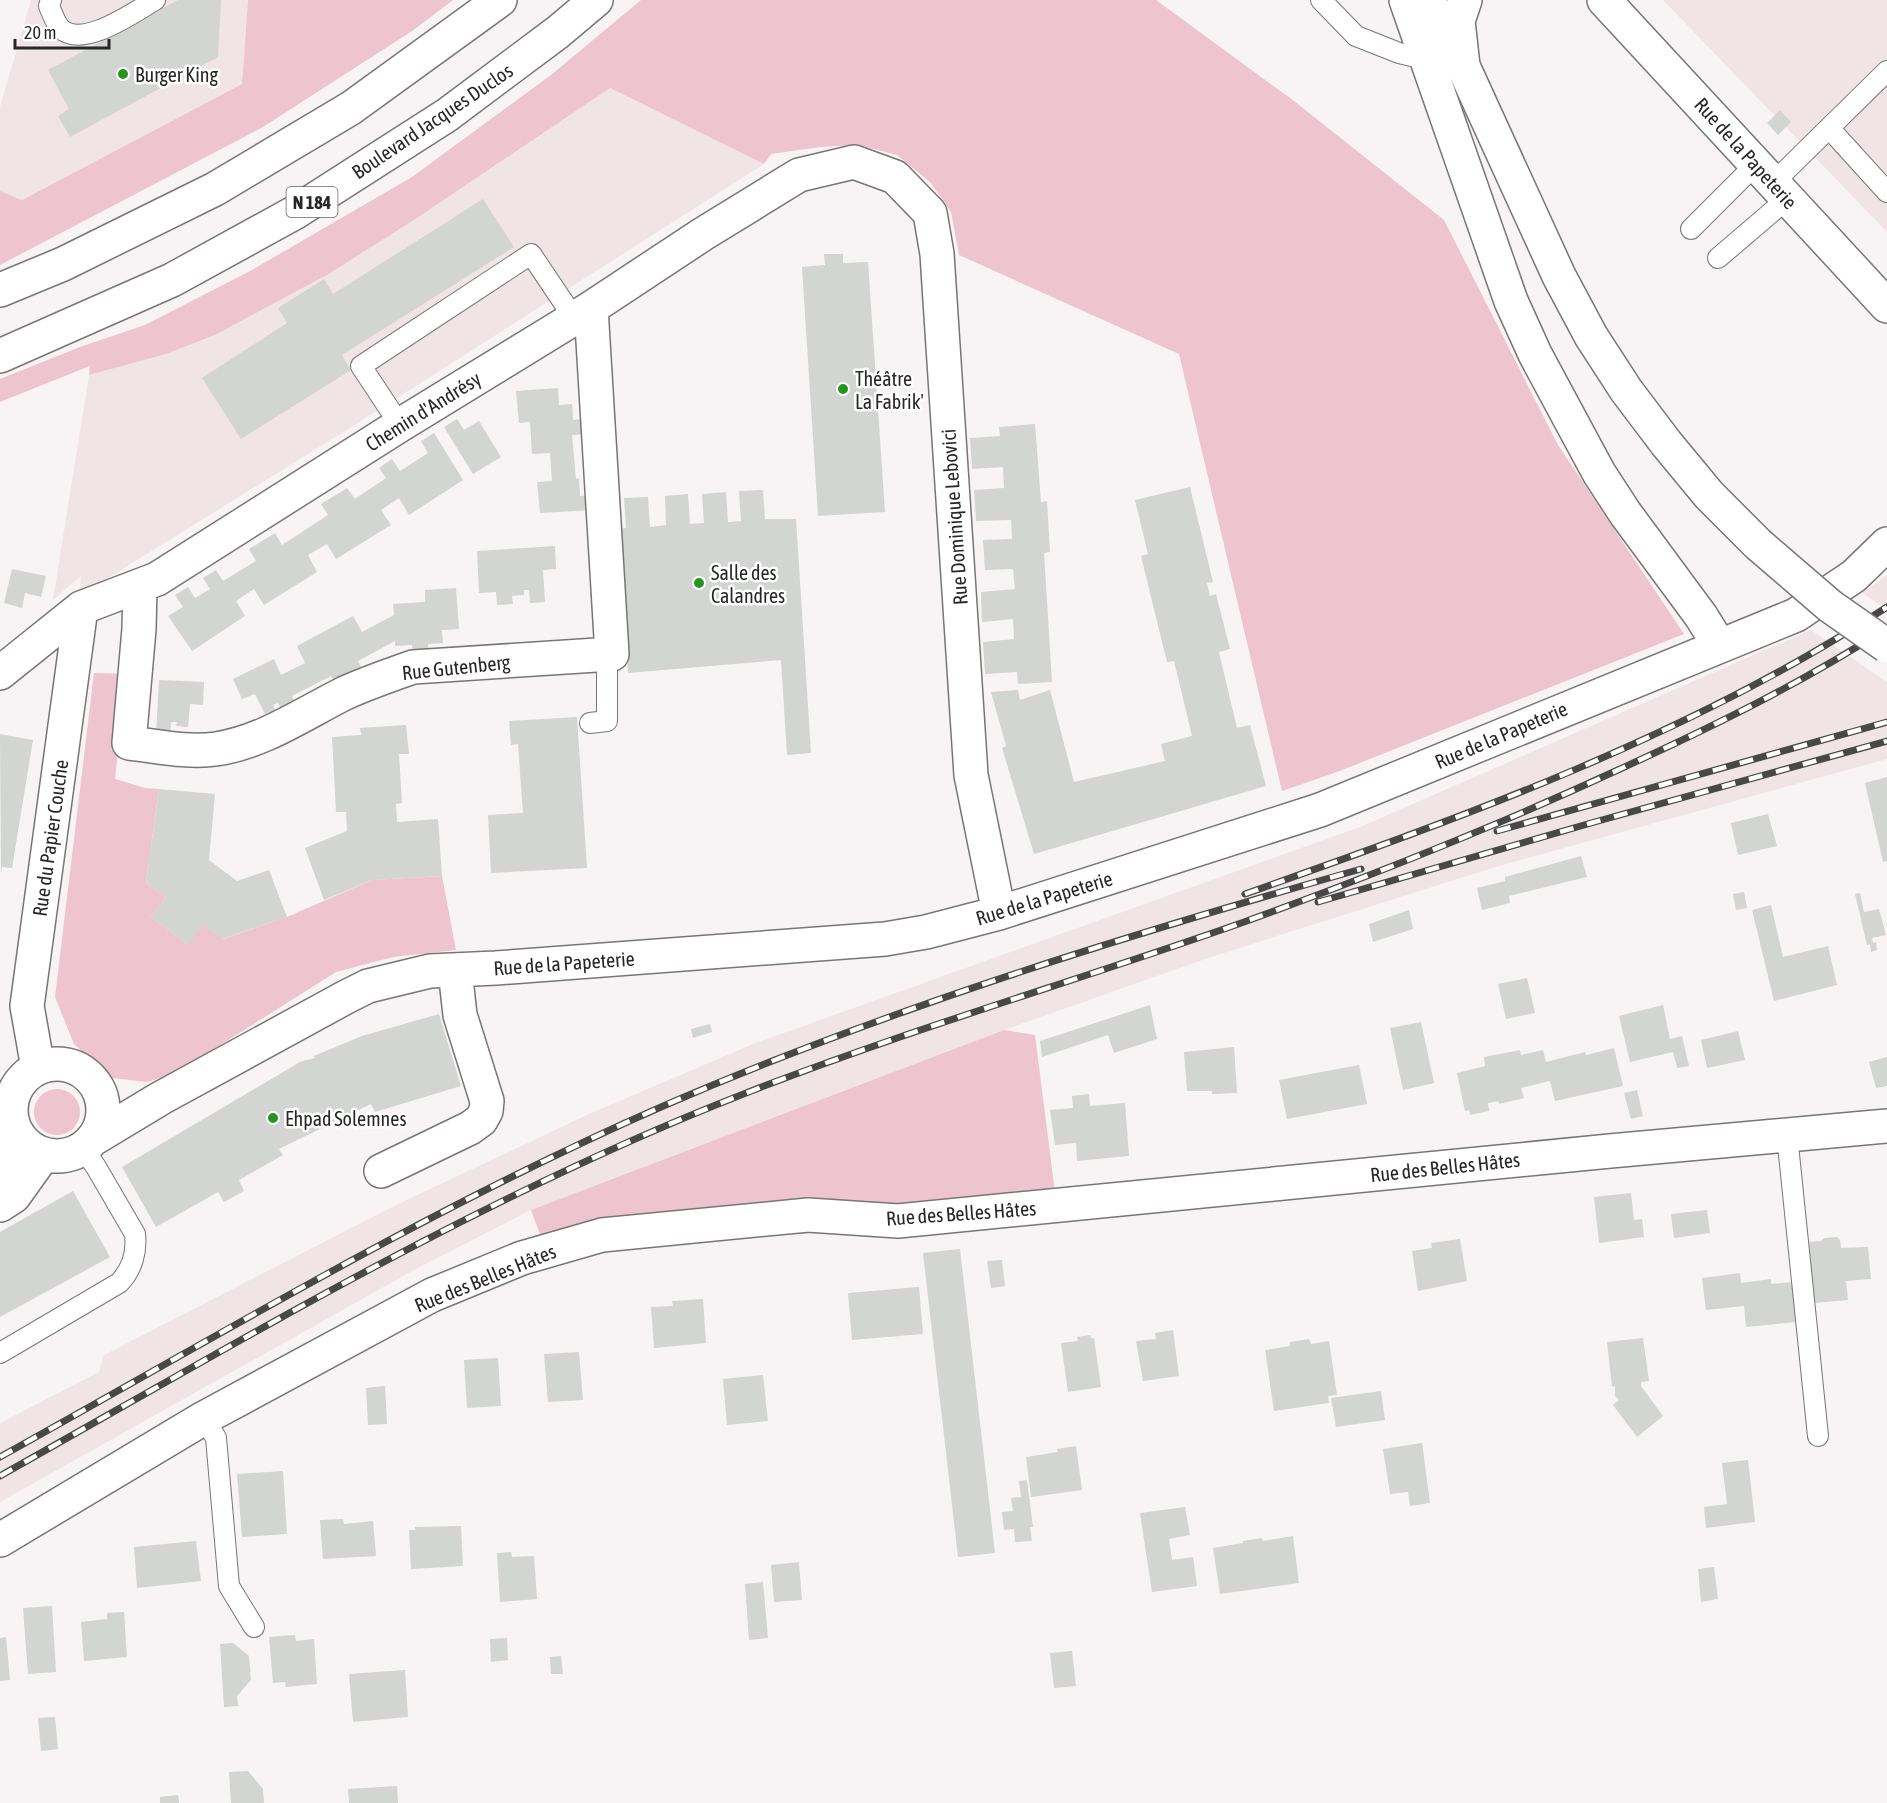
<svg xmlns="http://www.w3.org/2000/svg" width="1887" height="1803" font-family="'Asap Condensed',sans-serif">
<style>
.built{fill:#f1e4e7}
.green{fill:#edc4d0}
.building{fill:#d2d5d2}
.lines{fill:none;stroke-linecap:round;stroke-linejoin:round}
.lane-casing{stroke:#787576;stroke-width:22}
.street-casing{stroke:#787576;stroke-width:36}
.secondary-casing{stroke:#787576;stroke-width:36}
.primary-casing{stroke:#787576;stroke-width:36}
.lane{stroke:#fff;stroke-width:20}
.street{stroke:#fff;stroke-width:33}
.secondary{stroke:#fff;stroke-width:33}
.primary{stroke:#fff;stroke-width:33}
.rail-casing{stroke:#494848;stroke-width:7}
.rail{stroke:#fff;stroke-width:4.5;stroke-dasharray:14;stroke-linecap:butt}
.secondary-bridge-casing{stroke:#787576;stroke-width:36;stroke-linecap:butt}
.secondary-bridge{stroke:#fff;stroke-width:33}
.poi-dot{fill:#26941f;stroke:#fff;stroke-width:2}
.labels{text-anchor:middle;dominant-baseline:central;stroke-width:5;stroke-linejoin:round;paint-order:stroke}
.shield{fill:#fff;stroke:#686868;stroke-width:1.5}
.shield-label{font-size:18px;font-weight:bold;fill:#282727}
.poi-label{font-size:20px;fill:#282727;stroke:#fff;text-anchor:start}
.street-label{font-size:20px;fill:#282727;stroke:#fff}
</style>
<rect width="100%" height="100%" fill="#f8f3f5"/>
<path class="built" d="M 31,0 L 248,0 L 242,84 L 22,200 L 0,191 L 0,107 Z
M 1663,0 L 1887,0 L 1887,232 Z
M 610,88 L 764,164 L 342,433 L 79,596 L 81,576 L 53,600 L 89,375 L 166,354 L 215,335 L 327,275 L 414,220 Z
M 1887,575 L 1887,609 L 1862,593 Z
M 1811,630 L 1887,682 L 1887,759 L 1502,865 L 1211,957 L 1004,1030 L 531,1210 L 414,1270 L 0,1502 L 0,1423 L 99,1372 L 104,1355 L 394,1206 L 589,1114 L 753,1044 L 1360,827 Z"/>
<path class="green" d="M 248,0 L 453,0 L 412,31 L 263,127 L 0,265 L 0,191 L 22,200 L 242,84 Z
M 641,0 L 1156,0 L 1294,101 L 1444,220 L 1558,445 L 1684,634 L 1337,772 L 1282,791 L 1179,354 L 959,255 L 951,212 L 930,182 L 897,155 L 859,145 L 820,147 L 771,154 L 764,164 L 610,88 L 414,220 L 327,275 L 215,335 L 166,354 L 89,375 L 90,366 L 0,402 L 0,379 L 80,347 L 145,325 L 252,270 L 412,177 L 551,75 Z
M 94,673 L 126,674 L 115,779 L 145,788 L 159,789 L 146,883 L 166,897 L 151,917 L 187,944 L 203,925 L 223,939 L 287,917 L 372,880 L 442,876 L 456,950 L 393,957 L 336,972 L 176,1073 L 147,1082 L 112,1078 L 74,1044 L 55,997 Z
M 1004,1030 L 1035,1035 L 1055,1193 L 874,1205 L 541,1237 L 531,1210 Z
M34 1112a23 23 0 1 1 46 0a23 23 0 1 1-46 0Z"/>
<path class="building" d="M 178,0 L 221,0 L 218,57 L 70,137 L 58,116 L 69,109 L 48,70 Z
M 1780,110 L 1791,122 L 1778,135 L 1767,123 Z
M 483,199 L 514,247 L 342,355 L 351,370 L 241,439 L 202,378 L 287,323 L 278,308 L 324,279 L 333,294 Z
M 824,254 L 843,254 L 843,263 L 868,262 L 885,512 L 818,516 L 802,267 L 825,265 Z
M 558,388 L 559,405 L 572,404 L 573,420 L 585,419 L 585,434 L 572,435 L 576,479 L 579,478 L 580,496 L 594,495 L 594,510 L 540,513 L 537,482 L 552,481 L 550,453 L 532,454 L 530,422 L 519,423 L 516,391 Z
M 457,419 L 464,430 L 479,421 L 501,457 L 473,474 L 444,427 Z
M 1035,424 L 1041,502 L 1047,501 L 1050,552 L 1044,553 L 1052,682 L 1018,684 L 1017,672 L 985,674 L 983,642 L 1014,639 L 1013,619 L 982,622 L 981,592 L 1015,589 L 1013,569 L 985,570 L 983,540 L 1012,539 L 1011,520 L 976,521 L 974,490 L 1004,488 L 1003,467 L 972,469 L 970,438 L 1000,436 L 999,427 Z
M 434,433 L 463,480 L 409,515 L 399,498 L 381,510 L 391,525 L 336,559 L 327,544 L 308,555 L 317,572 L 264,605 L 254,589 L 236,601 L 245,616 L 192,651 L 168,616 L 183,607 L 175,595 L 188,587 L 195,598 L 210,589 L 203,578 L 216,570 L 223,581 L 256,561 L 249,549 L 275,533 L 282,545 L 328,515 L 321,504 L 347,488 L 355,499 L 386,478 L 379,468 L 392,459 L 400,471 L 428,453 L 421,441 Z
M 1190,487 L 1213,582 L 1207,583 L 1210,596 L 1216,594 L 1230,649 L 1219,652 L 1237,728 L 1250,725 L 1266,786 L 1034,854 L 1002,748 L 1006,746 L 991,692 L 1018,690 L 1020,700 L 1050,690 L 1074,782 L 1165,761 L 1161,744 L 1192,736 L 1174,661 L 1167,662 L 1141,556 L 1148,554 L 1135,500 Z
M 763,490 L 765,519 L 796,519 L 811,753 L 787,755 L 781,660 L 628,673 L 619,529 L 626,528 L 624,498 L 648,497 L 650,527 L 666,525 L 665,496 L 688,494 L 690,524 L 704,523 L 702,494 L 726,492 L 728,522 L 741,521 L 739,491 Z
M 555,546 L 556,569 L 543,570 L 545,602 L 530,603 L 529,590 L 524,590 L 524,595 L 512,596 L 513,604 L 497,605 L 496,592 L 479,593 L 477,551 Z
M 12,569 L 46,576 L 41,597 L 25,593 L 22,608 L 4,603 Z
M 456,588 L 459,629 L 442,630 L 443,643 L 428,644 L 429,657 L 413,658 L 412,645 L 395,646 L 395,641 L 358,661 L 364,673 L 337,687 L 331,676 L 292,696 L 297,708 L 284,715 L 278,703 L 273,705 L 275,710 L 265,714 L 255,694 L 242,699 L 233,679 L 274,659 L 281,675 L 305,663 L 297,646 L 353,616 L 362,632 L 394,615 L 393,604 L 425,602 L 425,590 Z
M 159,680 L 204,682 L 203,705 L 190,704 L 188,727 L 176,726 L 177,722 L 171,722 L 170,735 L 156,734 Z
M 577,717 L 587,868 L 491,873 L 488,815 L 523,813 L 518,744 L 511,745 L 509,721 Z
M 406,725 L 409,754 L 399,754 L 402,803 L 396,804 L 397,822 L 438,819 L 442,876 L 372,880 L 324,900 L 305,848 L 347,831 L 346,812 L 336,812 L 332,737 L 361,735 L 360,728 Z
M 0,734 L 33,740 L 12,868 L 2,867 L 1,874 Z
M 1887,777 L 1887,861 L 1883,862 L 1865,783 Z
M 159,789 L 215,794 L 209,860 L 237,881 L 269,870 L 287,917 L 222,939 L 203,925 L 188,945 L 151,917 L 166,897 L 146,883 Z
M 1768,814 L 1777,846 L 1738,855 L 1731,823 Z
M 1581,856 L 1587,877 L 1509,896 L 1510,903 L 1482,910 L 1477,888 L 1505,881 L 1505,877 Z
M 1744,892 L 1747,908 L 1736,910 L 1733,894 Z
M 1860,893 L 1864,912 L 1879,909 L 1886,935 L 1872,938 L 1873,943 L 1876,942 L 1877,950 L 1871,952 L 1870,944 L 1867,945 L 1855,894 Z
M 1771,905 L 1783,957 L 1828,946 L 1837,985 L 1774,1001 L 1752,910 Z
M 1409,910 L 1413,929 L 1373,942 L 1369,924 Z
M 1527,978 L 1535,1013 L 1506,1019 L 1498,984 Z
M 1150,1005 L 1157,1039 L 1114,1053 L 1108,1035 L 1042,1057 L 1040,1041 Z
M 1663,1005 L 1670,1039 L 1682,1036 L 1689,1066 L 1677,1068 L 1673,1052 L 1630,1062 L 1619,1016 Z
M 439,1014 L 461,1086 L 375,1112 L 371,1104 L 279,1149 L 283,1155 L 239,1180 L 244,1191 L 224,1202 L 218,1192 L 156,1227 L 122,1167 L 300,1062 L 315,1058 L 314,1056 L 362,1036 Z
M 1421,1022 L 1434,1083 L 1403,1090 L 1390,1028 Z
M 710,1024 L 712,1032 L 693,1038 L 691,1029 Z
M 1738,1031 L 1745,1060 L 1707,1068 L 1701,1040 Z
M 1234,1047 L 1237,1093 L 1212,1094 L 1212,1091 L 1187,1091 L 1184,1052 Z
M 1614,1048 L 1623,1086 L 1555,1101 L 1550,1081 L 1521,1088 L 1524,1098 L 1499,1104 L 1498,1101 L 1488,1103 L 1489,1111 L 1470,1115 L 1469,1110 L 1465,1111 L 1457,1073 L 1485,1066 L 1484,1057 L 1520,1050 L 1521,1055 L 1543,1050 L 1546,1062 L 1585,1052 L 1586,1055 Z
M 1887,1057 L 1887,1086 L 1876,1088 L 1869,1062 Z
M 1359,1065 L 1367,1104 L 1287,1119 L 1279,1080 Z
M 1637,1090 L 1643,1116 L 1631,1119 L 1624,1093 Z
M 1089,1094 L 1090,1106 L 1125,1103 L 1129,1156 L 1077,1161 L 1076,1143 L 1055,1145 L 1050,1110 L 1073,1108 L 1072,1096 Z
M 73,1191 L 110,1257 L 0,1317 L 0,1232 Z
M 1631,1193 L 1634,1220 L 1642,1219 L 1644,1237 L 1599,1243 L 1594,1197 Z
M 1707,1210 L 1710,1233 L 1674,1238 L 1671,1214 Z
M 1837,1237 L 1840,1240 L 1841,1248 L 1868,1247 L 1871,1279 L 1846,1281 L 1848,1300 L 1814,1303 L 1808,1242 L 1821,1241 L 1824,1238 Z
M 1460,1239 L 1467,1281 L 1418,1291 L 1412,1251 L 1432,1248 L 1431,1243 Z
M 960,1249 L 995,1553 L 958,1557 L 923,1253 Z
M 1002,1260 L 1005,1286 L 991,1288 L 987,1261 Z
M 1740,1273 L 1741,1283 L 1771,1279 L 1771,1284 L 1793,1282 L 1797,1322 L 1746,1327 L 1744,1306 L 1706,1310 L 1702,1278 Z
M 919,1287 L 923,1334 L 852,1340 L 848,1293 Z
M 703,1299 L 706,1343 L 654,1348 L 651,1307 L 673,1306 L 672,1301 Z
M 1173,1330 L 1179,1376 L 1143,1381 L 1136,1341 L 1156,1339 L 1155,1333 Z
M 1090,1335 L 1091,1338 L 1094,1338 L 1101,1387 L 1068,1392 L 1061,1343 L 1078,1341 L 1077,1337 Z
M 1643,1338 L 1649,1381 L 1641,1382 L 1641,1386 L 1663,1416 L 1637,1437 L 1613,1405 L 1619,1400 L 1615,1396 L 1615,1386 L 1612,1387 L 1607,1342 Z
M 1309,1339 L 1311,1344 L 1329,1341 L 1337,1395 L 1328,1396 L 1329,1403 L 1274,1411 L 1265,1350 L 1290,1346 L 1290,1342 Z
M 579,1352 L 583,1400 L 548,1402 L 544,1354 Z
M 498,1358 L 501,1406 L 467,1408 L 464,1360 Z
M 763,1375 L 768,1421 L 727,1425 L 723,1379 Z
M 385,1386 L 387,1424 L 368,1425 L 366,1388 Z
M 1381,1391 L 1385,1420 L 1336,1427 L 1331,1398 Z
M 1422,1443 L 1430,1503 L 1410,1506 L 1408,1492 L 1390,1494 L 1383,1449 Z
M 1076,1446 L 1082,1490 L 1031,1497 L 1026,1457 L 1058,1452 L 1057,1449 Z
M 1748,1460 L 1755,1522 L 1706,1528 L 1704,1507 L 1727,1504 L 1722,1463 Z
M 283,1471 L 287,1534 L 242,1537 L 237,1474 Z
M 1027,1480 L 1033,1527 L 1030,1527 L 1032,1541 L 1015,1542 L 1014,1529 L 1004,1530 L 1002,1512 L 1013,1511 L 1011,1498 L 1021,1497 L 1019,1481 Z
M 1185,1507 L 1190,1535 L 1169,1539 L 1172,1560 L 1193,1557 L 1197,1586 L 1152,1592 L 1140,1513 Z
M 343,1519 L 344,1524 L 373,1521 L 376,1556 L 323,1559 L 320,1520 Z
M 461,1526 L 463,1566 L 411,1569 L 409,1530 L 415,1530 L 415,1527 Z
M 1293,1536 L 1299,1583 L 1220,1594 L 1213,1548 L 1243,1543 L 1243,1541 L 1262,1538 L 1262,1541 Z
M 196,1541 L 201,1581 L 137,1588 L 134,1547 Z
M 511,1552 L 512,1557 L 534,1556 L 537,1599 L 500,1602 L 497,1553 Z
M 799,1562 L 802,1600 L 774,1602 L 771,1565 Z
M 1714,1567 L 1718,1599 L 1701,1602 L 1698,1569 Z
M 763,1582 L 768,1638 L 749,1640 L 745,1584 Z
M 52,1606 L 56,1672 L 28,1674 L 23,1608 Z
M 124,1612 L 127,1657 L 84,1661 L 81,1622 L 107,1619 L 107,1613 Z
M 295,1635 L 296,1641 L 314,1639 L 317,1684 L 286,1687 L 285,1682 L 273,1683 L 269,1637 Z
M 6,1637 L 10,1680 L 0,1681 L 0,1638 Z
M 507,1638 L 508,1660 L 491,1662 L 490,1639 Z
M 233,1643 L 249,1656 L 251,1680 L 237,1696 L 238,1706 L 224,1707 L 220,1644 Z
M 1072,1651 L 1076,1686 L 1054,1688 L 1050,1653 Z
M 561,1656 L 563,1674 L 551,1674 L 550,1657 Z
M 405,1670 L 408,1717 L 353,1722 L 349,1674 Z
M 55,1717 L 58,1749 L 41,1751 L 38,1718 Z
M 248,1771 L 263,1789 L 264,1803 L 231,1803 L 229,1772 Z
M 397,1786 L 398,1803 L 349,1803 L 348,1789 Z
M 178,1795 L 179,1803 L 160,1803 L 160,1797 Z"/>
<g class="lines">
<defs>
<path id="lane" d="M 51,0 L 49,6 C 52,13 55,22 60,28 C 82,50 134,12 155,0
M 1321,0 L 1356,36 L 1399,53 L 1429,60
M 1829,128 L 1887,192
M 1774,182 L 1887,71
M 1691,229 L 1756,164
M 1718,258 L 1787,199
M 400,425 L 361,366 L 531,254 L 574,318
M 590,723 L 607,721 L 607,654
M 1787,1135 L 1818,1436
M 0,1353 L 119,1283 C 132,1270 137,1252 135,1234 L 96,1167 L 83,1148
M 204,1418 L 216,1438 L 229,1586 L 254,1627"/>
<path id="street" d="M 1406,0 L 1511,301 L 1535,354 L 1599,473 L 1625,513 L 1701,616 L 1719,645
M 1604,0 L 1887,306
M 1463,66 L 1458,21 L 1465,0
M 140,586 L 139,629 L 129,743 C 157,746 187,753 216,749 C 263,742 303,714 345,693 C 367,683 390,675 413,667 L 612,654 L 591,308
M 0,673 L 81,608 L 157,579 L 400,425 L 591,308 L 703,234 L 799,175 L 854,162 L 895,177 L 930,213 L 937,254 L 971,775 L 999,913
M11 1110a46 46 0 1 1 92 0a46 46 0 1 1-92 0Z
M 38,1068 L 27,1006 L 81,608
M 93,1139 L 161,1098 L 346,997 L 368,986 L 430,971 L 496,968 L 885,939 L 926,932 L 999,913 L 1320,810 L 1796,615 L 1854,576 L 1887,544
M 381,1171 L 470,1128 L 481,1120 L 486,1111 L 487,1101 L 460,1015 L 455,970
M 0,1174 L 18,1134
M 0,1205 L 14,1196 L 44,1154
M 0,1540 L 204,1418 L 432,1295 L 522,1258 L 602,1235 L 808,1215 L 898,1221 L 1610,1151 L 1887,1126"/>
<path id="secondary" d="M 1428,0 L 1463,66 L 1559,276 L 1591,336 L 1626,390 L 1666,443 L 1709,495 L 1758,544"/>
<path id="primary" d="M 0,290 L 63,264 L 215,189 L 351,108 L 500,0
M 0,356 L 172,280 L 294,213 L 447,115 L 558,32 L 596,0"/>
</defs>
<use href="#lane" class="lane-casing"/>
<use href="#street" class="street-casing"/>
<use href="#secondary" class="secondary-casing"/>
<use href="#primary" class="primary-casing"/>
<use href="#lane" class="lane"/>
<use href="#street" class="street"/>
<use href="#secondary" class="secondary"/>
<use href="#primary" class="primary"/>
<defs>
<path id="rail" d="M 1497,831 L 1887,722
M 1245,894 C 1466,816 1690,736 1887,607
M 1318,902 L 1591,823 L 1887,741
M 0,1457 C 218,1336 432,1207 661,1107 C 887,1009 1124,936 1361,869
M 0,1476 C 242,1340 482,1196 741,1095 C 906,1030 1077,981 1244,922 C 1371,876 1497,826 1620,769 C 1712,727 1802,683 1887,628"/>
</defs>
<use href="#rail" class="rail-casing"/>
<use href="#rail" class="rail"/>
<defs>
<path id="secondary-bridge" d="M 1758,544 L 1830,606 L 1887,646"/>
</defs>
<use href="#secondary-bridge" class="secondary-bridge-casing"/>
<use href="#secondary-bridge" class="secondary-bridge"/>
</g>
<g class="poi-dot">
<circle cx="123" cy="74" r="6"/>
<circle cx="843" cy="389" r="6"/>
<circle cx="699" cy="583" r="6"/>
<circle cx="273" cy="1118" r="6"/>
</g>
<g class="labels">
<rect class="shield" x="286.5" y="187" width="51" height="30" rx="4.5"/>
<g class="shield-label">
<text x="312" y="202">N 184</text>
</g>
<g class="poi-label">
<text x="135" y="74">Burger King</text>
<text x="855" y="378">Théâtre<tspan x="855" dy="23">La Fabrik'</tspan></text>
<text x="711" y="572">Salle des<tspan x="711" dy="23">Calandres</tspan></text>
<text x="285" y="1118">Ehpad Solemnes</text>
</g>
<g class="street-label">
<text transform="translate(432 121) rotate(-34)">Boulevard Jacques Duclos</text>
<text transform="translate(1746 153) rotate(48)">Rue de la Papeterie</text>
<text transform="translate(423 411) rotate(-32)">Chemin d'Andrésy</text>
<text transform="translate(954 517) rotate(-94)">Rue Dominique Lebovici</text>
<text transform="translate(456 667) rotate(-6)">Rue Gutenberg</text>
<text transform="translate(1501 735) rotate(-23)">Rue de la Papeterie</text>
<text transform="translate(50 838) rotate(-82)">Rue du Papier Couche</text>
<text transform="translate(1044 898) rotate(-17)">Rue de la Papeterie</text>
<text transform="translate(564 963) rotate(-4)">Rue de la Papeterie</text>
<text transform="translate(1445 1167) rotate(-6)">Rue des Belles Hâtes</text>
<text transform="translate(961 1213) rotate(-4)">Rue des Belles Hâtes</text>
<text transform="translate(485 1278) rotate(-22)">Rue des Belles Hâtes</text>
</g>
</g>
<path d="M15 39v9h94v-9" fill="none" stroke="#282727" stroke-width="3"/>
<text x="24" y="39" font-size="18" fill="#282727" stroke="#ffffff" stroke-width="4.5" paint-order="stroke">20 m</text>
</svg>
